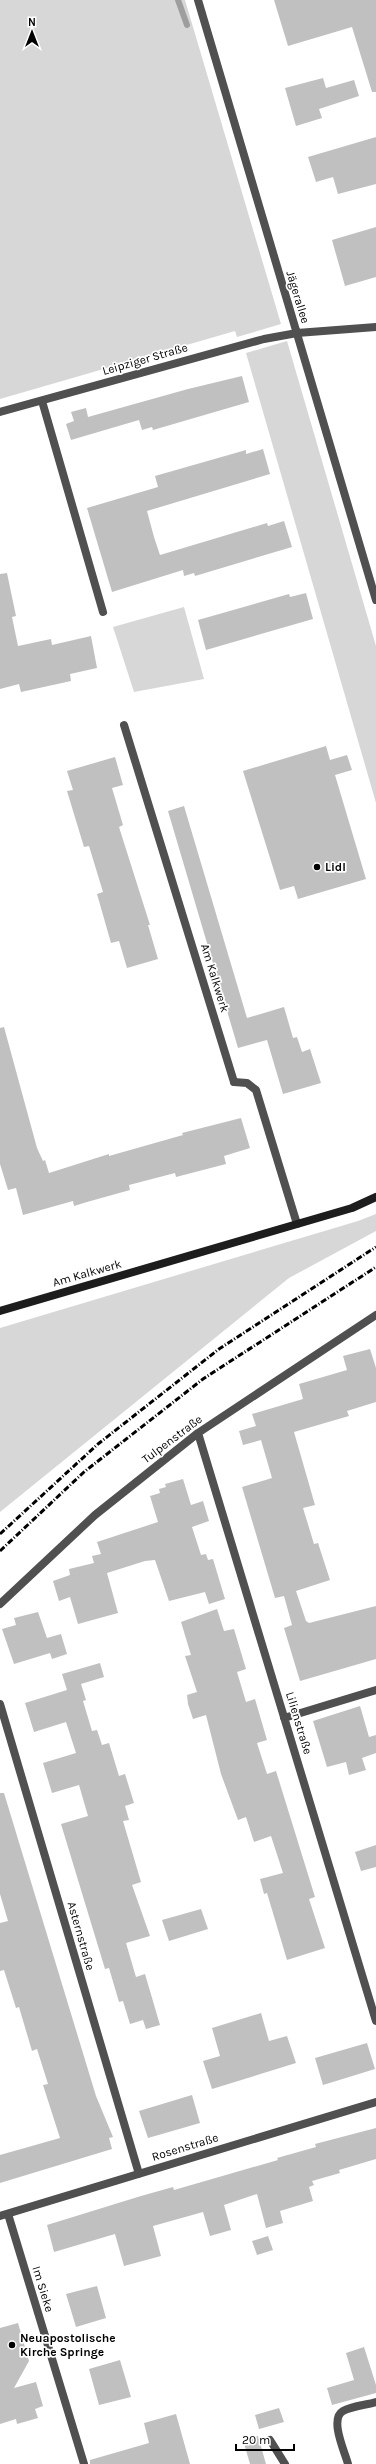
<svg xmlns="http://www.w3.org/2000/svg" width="376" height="2464" font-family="Karla,sans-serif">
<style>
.green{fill:#d7d7d7}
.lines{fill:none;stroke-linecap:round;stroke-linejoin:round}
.stream{stroke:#9e9e9e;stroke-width:6}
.building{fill:#c0c0c0}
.lane{stroke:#505050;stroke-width:8}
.street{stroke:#505050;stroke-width:8}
.secondary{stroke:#1d1d1d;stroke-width:8}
.rail{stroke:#000;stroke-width:3;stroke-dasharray:6 2 1 2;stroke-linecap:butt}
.poi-dot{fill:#000;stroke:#fff;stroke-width:1.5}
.labels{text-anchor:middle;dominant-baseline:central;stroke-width:3.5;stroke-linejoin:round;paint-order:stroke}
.street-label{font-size:12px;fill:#000;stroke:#fff}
.poi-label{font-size:12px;font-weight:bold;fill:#000;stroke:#fff;text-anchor:start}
</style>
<rect width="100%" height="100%" fill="#fff"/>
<path class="green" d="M 0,0 L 185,0 L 281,324 L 237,337 L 235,331 L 0,399 Z
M 287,341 L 376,646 L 376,803 L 246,353 Z
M 184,607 L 204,679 L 134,692 L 113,627 Z
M 376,1214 L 376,1231 L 289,1278 L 0,1512 L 0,1328 L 358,1221 Z"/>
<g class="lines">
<path class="stream" d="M 178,0 L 187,25"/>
</g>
<path class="building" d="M 274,0 L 376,0 L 376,92 L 372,92 L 352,27 L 288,46 Z
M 323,78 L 326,88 L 354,80 L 359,96 L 319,109 L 322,118 L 296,126 L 285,88 Z
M 376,137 L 376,184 L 338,194 L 333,177 L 316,182 L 308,157 Z
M 376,227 L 376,277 L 345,286 L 332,240 Z
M 242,376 L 249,402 L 153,430 L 152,427 L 142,430 L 139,420 L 71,440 L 66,424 L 74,421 L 71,412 L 86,408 L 88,417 L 188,389 Z
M 263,449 L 270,474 L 147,511 L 154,537 L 160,555 L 267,523 L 268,526 L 284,521 L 292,547 L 195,576 L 194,573 L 184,576 L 183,570 L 112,592 L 87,508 L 158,487 L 155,476 L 246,450 L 246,454 Z
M 7,573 L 16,616 L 12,617 L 18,646 L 51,639 L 52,645 L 91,636 L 97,668 L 70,674 L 71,681 L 21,692 L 19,684 L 0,689 L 0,574 Z
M 306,593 L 313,619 L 206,650 L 198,620 L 289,594 L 290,597 Z
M 326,746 L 330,760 L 347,755 L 352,770 L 335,775 L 366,879 L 298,899 L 294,886 L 280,890 L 243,771 Z
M 115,757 L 123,785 L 112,788 L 123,825 L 119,827 L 150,925 L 148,925 L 158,959 L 127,968 L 119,941 L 111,943 L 97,894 L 103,892 L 89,846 L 84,847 L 67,791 L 73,790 L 67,771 Z
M 184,806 L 247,1018 L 284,1007 L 293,1038 L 297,1037 L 302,1052 L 310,1049 L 321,1083 L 283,1094 L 267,1040 L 238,1048 L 168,811 Z
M 4,1027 L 37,1148 L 43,1161 L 45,1160 L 49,1173 L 109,1154 L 109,1156 L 183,1135 L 182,1133 L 241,1118 L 250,1148 L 224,1156 L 226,1164 L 176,1177 L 175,1173 L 129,1185 L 130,1190 L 87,1202 L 74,1206 L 73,1201 L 23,1215 L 16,1188 L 8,1190 L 0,1164 L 0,1028 Z
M 370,1349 L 376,1368 L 376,1402 L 347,1411 L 349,1416 L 294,1432 L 315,1505 L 303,1508 L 314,1544 L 318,1543 L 330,1580 L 296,1591 L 306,1621 L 309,1623 L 376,1606 L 376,1659 L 300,1681 L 284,1628 L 292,1625 L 284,1596 L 275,1598 L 242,1487 L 272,1478 L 261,1440 L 243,1445 L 239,1431 L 256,1426 L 252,1414 L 303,1399 L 299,1384 L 347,1370 L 343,1356 Z
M 183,1479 L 191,1505 L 203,1501 L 209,1521 L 192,1527 L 201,1555 L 206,1554 L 208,1560 L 213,1559 L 225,1599 L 209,1604 L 205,1592 L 169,1601 L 155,1560 L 145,1561 L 107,1573 L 118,1613 L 78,1624 L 70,1597 L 59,1601 L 53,1581 L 70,1575 L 69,1569 L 94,1563 L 92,1556 L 101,1554 L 97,1542 L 158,1522 L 150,1496 L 160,1493 L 159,1489 L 166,1487 L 165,1484 Z
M 217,1609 L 224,1631 L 234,1629 L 246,1669 L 237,1672 L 246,1702 L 255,1699 L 267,1740 L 257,1743 L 267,1774 L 276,1771 L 315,1897 L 309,1899 L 325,1948 L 287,1960 L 267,1893 L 264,1894 L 260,1879 L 283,1873 L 271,1836 L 254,1842 L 246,1817 L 238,1820 L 221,1774 L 206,1715 L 193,1719 L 188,1704 L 187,1695 L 197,1692 L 185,1656 L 191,1655 L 181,1622 Z
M 38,1612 L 47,1638 L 61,1634 L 67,1654 L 52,1659 L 50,1653 L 14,1664 L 2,1629 L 16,1625 L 14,1618 Z
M 100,1663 L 104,1677 L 81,1684 L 86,1700 L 83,1701 L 92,1731 L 97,1730 L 102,1745 L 109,1743 L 119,1776 L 125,1774 L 134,1803 L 125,1806 L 129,1820 L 123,1821 L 141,1882 L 132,1885 L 150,1936 L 126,1943 L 136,1977 L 145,1974 L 160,2025 L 146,2029 L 143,2020 L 130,2024 L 123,2001 L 119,2002 L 109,1968 L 105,1969 L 61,1824 L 88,1816 L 79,1785 L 52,1793 L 43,1763 L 76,1753 L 66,1722 L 34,1732 L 25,1703 L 67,1690 L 62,1674 Z
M 360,1706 L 369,1737 L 376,1735 L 376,1753 L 362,1758 L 366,1770 L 349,1775 L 346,1762 L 327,1767 L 313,1721 Z
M 0,1793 L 4,1793 L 96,2096 L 113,2137 L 109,2138 L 112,2149 L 0,2183 L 0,2155 L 60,2138 L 43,2085 L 48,2084 L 37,2049 L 32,2051 L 19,2007 L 16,2008 L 4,1970 L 0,1971 L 0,1923 L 8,1921 L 0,1894 Z
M 376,1845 L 376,1867 L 361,1871 L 355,1852 Z
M 201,1909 L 208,1929 L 169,1941 L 162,1920 Z
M 261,2013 L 269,2041 L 287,2036 L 296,2063 L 212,2089 L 203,2061 L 220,2056 L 212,2028 Z
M 367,2043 L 375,2069 L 323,2085 L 315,2058 Z
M 192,2095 L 200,2123 L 148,2138 L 139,2111 Z
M 376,2128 L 376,2159 L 339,2170 L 340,2173 L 312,2181 L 314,2185 L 309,2187 L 313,2201 L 280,2211 L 283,2223 L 266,2228 L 257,2194 L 224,2205 L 231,2230 L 210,2236 L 203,2212 L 153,2226 L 161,2256 L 124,2266 L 115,2234 L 54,2252 L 47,2225 L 141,2196 L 173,2187 L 174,2190 L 278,2160 L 277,2158 L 316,2147 L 315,2144 Z
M 268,2236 L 273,2250 L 257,2255 L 252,2241 Z
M 97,2286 L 106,2318 L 76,2327 L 66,2294 Z
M 18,2323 L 29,2361 L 14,2388 L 36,2382 L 43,2406 L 35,2409 L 38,2418 L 17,2424 L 16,2419 L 0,2424 L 0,2328 Z
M 364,2347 L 376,2385 L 376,2393 L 332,2405 L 327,2388 L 354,2380 L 346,2353 Z
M 120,2360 L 131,2397 L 99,2405 L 89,2369 Z
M 279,2408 L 284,2422 L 259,2429 L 255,2415 Z
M 176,2414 L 190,2464 L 90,2464 L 90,2460 L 149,2443 L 144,2423 Z
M 258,2436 L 266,2464 L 250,2464 L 243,2440 Z"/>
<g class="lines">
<path class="lane" d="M 42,401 L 103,612
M 234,1082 L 247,1083 L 256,1090 L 297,1224
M 270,2440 L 285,2464
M 348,2464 C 345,2452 329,2419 343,2411 C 352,2406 366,2405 376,2402"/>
<path class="street" d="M 198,0 L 376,600
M 0,412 L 264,339 L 297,333 L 376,327
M 124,725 L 234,1082
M 198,1433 L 376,2021
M 0,1604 L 95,1515 L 198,1433 L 376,1315
M 0,1704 L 139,2174
M 284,1718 L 376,1690
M 8,2214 L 84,2464
M 0,2216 L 376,2102"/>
<path class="secondary" d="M 0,1311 L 352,1208 L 376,1197"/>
<path class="rail" d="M 0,1534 L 98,1444 L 219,1349 L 376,1247
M 0,1551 L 84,1472 L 203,1379 L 376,1267"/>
</g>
<g class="poi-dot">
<circle cx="317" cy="867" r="4"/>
<circle cx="12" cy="2345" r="4"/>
</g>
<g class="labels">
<g class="street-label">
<text transform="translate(298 297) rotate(73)">Jägerallee</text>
<text transform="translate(145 359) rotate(-16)">Leipziger Straße</text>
<text transform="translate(215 978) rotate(73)">Am Kalkwerk</text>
<text transform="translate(87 1273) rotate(-16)">Am Kalkwerk</text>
<text transform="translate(172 1439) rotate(-37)">Tulpenstraße</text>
<text transform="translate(299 1723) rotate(73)">Lilienstraße</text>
<text transform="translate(81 1936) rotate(74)">Asternstraße</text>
<text transform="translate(185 2147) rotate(-17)">Rosenstraße</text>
<text transform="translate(43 2289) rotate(73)">Im Sieke</text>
</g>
<g class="poi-label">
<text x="325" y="867">Lidl</text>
<text x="20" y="2338">Neuapostolische<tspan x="20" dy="14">Kirche Springe</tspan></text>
</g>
</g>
<g transform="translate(32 32)" stroke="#ffffff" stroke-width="3" paint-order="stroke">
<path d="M0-3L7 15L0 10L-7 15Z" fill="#000000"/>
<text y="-6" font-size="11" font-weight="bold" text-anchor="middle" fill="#000000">N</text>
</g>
<path d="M236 2444v6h58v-6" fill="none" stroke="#000000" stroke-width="2"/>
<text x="242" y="2444" font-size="12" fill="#000000" stroke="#ffffff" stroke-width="3" paint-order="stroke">20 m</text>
</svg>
